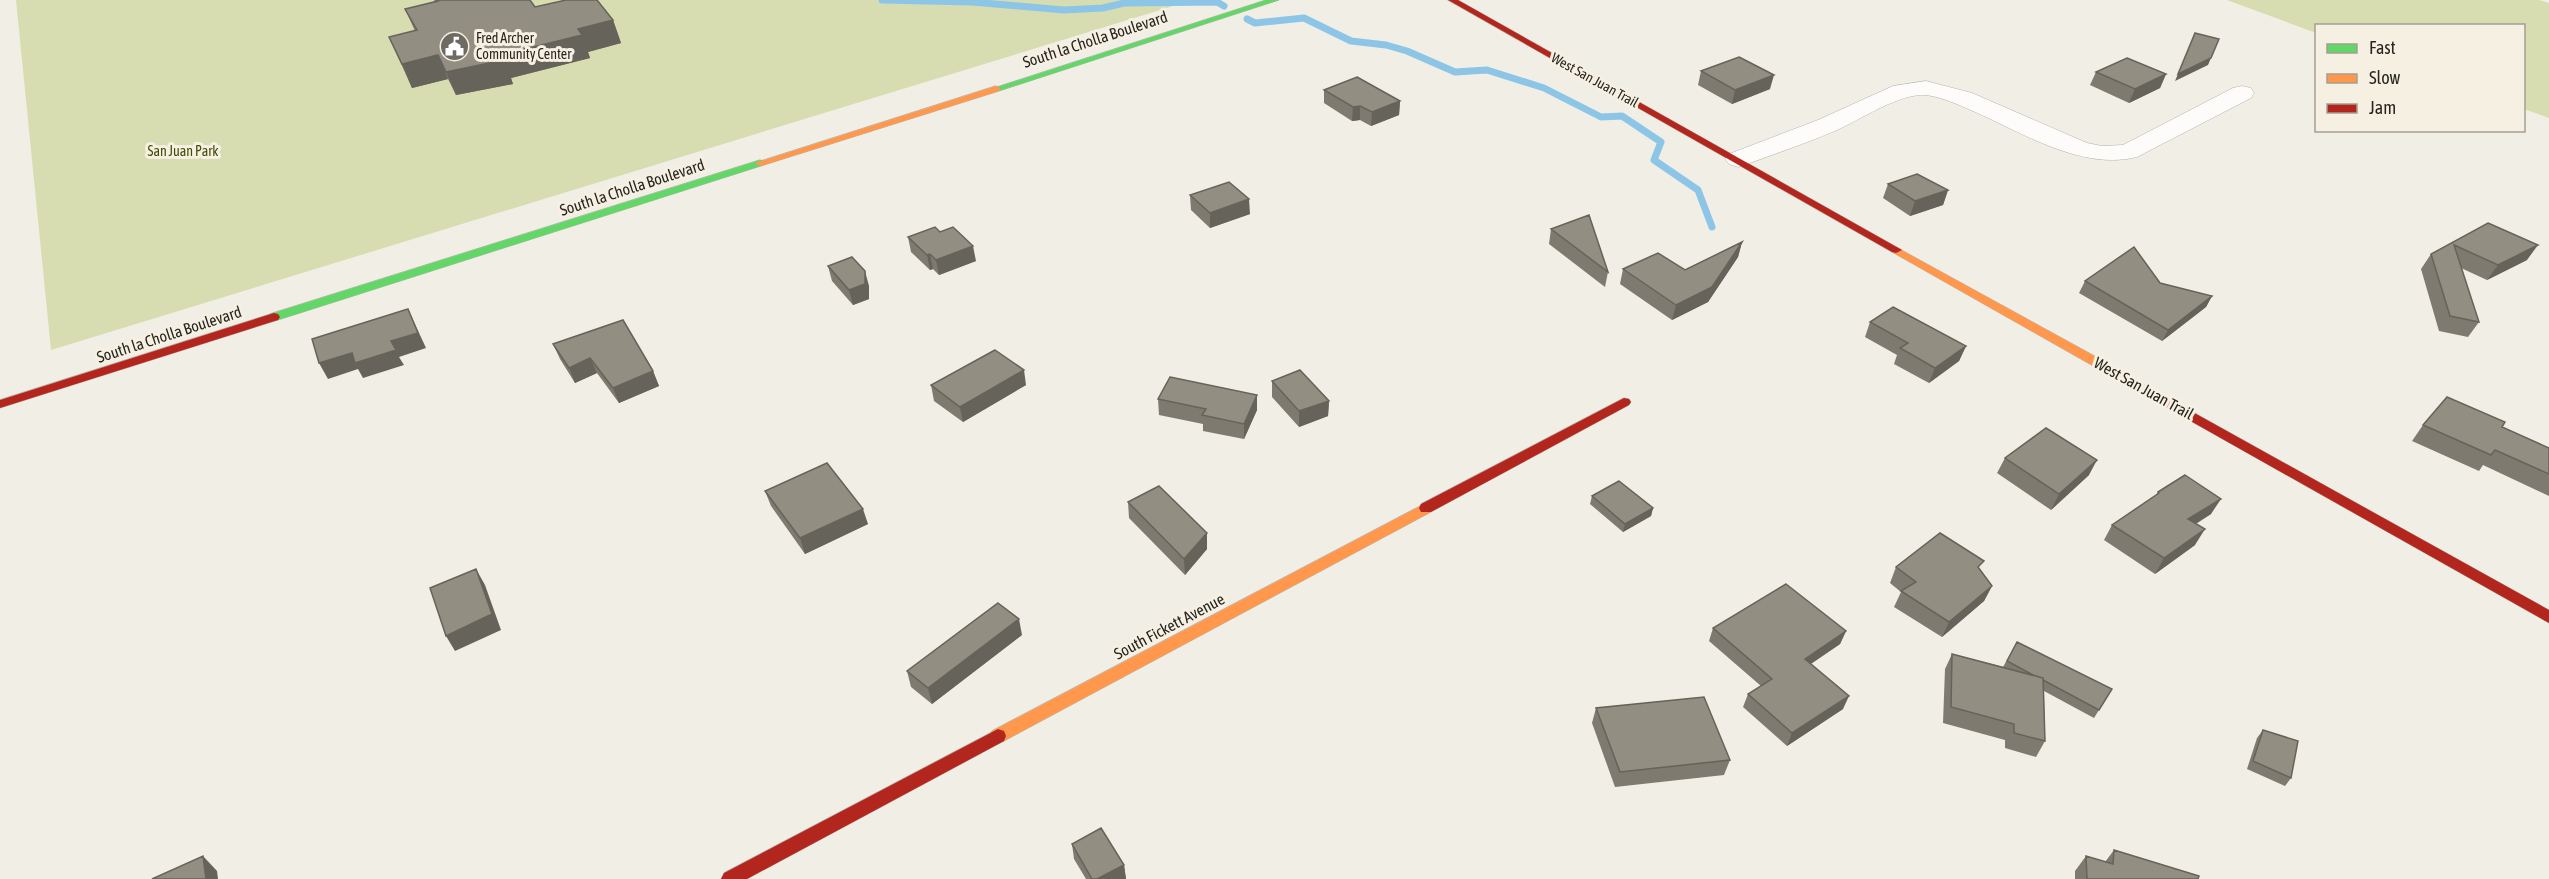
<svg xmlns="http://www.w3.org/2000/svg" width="2549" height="879" font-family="'Asap Condensed',sans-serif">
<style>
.green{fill:#d8ddb1}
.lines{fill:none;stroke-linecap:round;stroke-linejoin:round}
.stream{stroke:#8dc5e7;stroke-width:7}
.street-casing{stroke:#b4b2ac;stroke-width:1}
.fast-casing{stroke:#b4b2ac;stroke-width:1}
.slow-casing{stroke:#b4b2ac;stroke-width:1}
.jam-casing{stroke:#b4b2ac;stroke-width:1}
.street{fill:#fdfcfb;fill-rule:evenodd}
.fast{fill:#63d668;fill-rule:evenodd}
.slow{fill:#ff974d;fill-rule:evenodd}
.jam{fill:#b3261e;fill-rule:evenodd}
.wall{fill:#7e7a6f}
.shaded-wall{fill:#66635a}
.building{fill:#928e81;stroke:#66635a;stroke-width:1.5}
.labels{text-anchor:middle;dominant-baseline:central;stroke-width:6;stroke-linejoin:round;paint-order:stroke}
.far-poi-label{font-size:14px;fill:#272520;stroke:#f5f0e2;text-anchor:start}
.far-street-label{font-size:14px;fill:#272520;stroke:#f5f0e2}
.far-park-label{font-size:14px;fill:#444c0a;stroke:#f5f0e2}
.street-label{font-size:16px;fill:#272520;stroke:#f5f0e2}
</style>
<rect width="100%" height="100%" fill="#f1eee6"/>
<path class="green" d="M 16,0 L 1193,0 L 51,350 Z
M 2227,0 L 2539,0 L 2549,3 L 2549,118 L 2524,109 L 2524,26 L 2316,26 L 2316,33 Z"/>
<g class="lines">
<path class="stream" d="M 882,0 L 972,2 L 1064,10 L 1103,8 L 1124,3 L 1217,2 L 1224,6
M 1247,19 L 1255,23 L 1304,18 L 1351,41 L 1386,45 L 1407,51 L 1455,72 L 1487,70 L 1544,88 L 1601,117 L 1622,116 L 1661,142 L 1654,160 L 1698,190 L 1712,227"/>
<defs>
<path id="street" d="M 1926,81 L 1972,93 L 2087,143 L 2102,146 L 2123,145 L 2233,88 L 2242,86 L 2251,88 L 2254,93 L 2251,98 L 2137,157 C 2082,171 2023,133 1973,111 C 1959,105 1942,97 1926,95 C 1900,93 1861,119 1837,130 C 1807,143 1777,153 1747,164 L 1738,167 L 1729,164 L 1725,159 L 1729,154 L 1818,120 L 1893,86 Z"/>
<path id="fast" d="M 1266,0 L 1279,0 L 999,91 L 991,89 Z
M 760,160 L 764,161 L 764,165 L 278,320 L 270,320 L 268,317 L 270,314 Z"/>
<path id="slow" d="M 996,86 L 1001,89 L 999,91 L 764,165 L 760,166 L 755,163 Z
M 1896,247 L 2142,382 L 2143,385 L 2142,388 L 2132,388 L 1892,252 L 1890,250 Z
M 1426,503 L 1431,504 L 1433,508 L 1431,512 L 1004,741 L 998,743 L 992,741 L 990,736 L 992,731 Z"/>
<path id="jam" d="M 1448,0 L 1458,0 L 1902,250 L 1896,253 L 1892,252 Z
M 274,313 L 278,314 L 280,317 L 278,320 L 0,408 L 0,400 Z
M 2137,381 L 2549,610 L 2549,623 L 2132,388 L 2131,385 L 2132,382 Z
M 1624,398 L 1629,399 L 1631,402 L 1629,405 L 1431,512 L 1421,512 L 1419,508 L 1421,504 Z
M 998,729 L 1004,731 L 1006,736 L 1004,741 L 747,879 L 721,879 L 724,873 Z"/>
</defs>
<use href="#street" class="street-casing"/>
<use href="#fast" class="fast-casing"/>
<use href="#slow" class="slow-casing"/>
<use href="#jam" class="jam-casing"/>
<use href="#street" class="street"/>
<use href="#fast" class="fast"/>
<use href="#slow" class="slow"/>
<use href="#jam" class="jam"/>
</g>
<path class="wall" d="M 434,0 L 530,0 L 535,7 L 613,20 L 621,43 L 588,52 L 590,58 L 511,78 L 513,84 L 456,95 L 448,79 L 412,88 L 389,37 L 415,31 L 405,9 L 435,2 Z
M 1701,71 L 1770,89 L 1732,104 L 1698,85 Z
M 2096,72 L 2166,74 L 2160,88 L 2129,103 L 2090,85 Z
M 1324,90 L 1400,101 L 1399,115 L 1371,126 L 1360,120 L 1352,121 L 1324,103 Z
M 1888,184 L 1948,190 L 1943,205 L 1910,216 L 1883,198 Z
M 1190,195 L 1250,214 L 1210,228 L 1191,210 Z
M 2488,223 L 2527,260 L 2487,280 L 2461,268 L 2479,322 L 2468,337 L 2439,331 L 2421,269 L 2431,254 Z
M 1551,229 L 1608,272 L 1605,287 L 1549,244 Z
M 940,232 L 976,261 L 939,275 L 933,269 L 930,270 L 911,252 L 908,237 Z
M 1742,242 L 1738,257 L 1708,302 L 1672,320 L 1620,284 L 1623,269 L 1685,270 Z
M 828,266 L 869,286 L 869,299 L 853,305 L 832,281 Z
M 2085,281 L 2160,283 L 2212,296 L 2206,307 L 2162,341 L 2079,293 Z
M 1870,322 L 1966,346 L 1959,361 L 1929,383 L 1894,364 L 1897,355 L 1865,337 Z
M 553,344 L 653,371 L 659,386 L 619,403 L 597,373 L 575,383 L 560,359 Z
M 1272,381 L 1329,401 L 1328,416 L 1299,427 L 1272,397 Z
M 931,385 L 1026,385 L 963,422 L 934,401 Z
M 1257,395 L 1257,410 L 1244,439 L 1203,431 L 1203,424 L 1159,415 L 1158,399 Z
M 2423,425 L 2502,427 L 2549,448 L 2549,496 L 2483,465 L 2479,471 L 2412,441 Z
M 2005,458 L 2089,475 L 2051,510 L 1997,473 Z
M 765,491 L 868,524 L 805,554 L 771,506 Z
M 2158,492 L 2211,514 L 2196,524 L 2195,545 L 2155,574 L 2104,540 L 2112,525 L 2156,495 Z
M 1592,496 L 1653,508 L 1651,516 L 1623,532 L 1590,504 Z
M 1128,502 L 1207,533 L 1207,549 L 1185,575 L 1129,518 Z
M 1896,567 L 1980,570 L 1992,586 L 1984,601 L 1942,637 L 1894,607 L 1901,592 L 1890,583 Z
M 1713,628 L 1846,631 L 1840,644 L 1811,664 L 1843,709 L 1787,746 L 1743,707 L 1748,694 L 1761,686 L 1709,641 Z
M 1022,635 L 932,704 L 911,687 L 907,671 Z
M 2017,642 L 2112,689 L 2094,718 L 2044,691 L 2045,741 L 2036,757 L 2005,748 L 2005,740 L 1943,723 L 1945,669 L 1952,654 L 2003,667 Z
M 1596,708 L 1730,760 L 1724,775 L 1615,787 L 1592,723 Z
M 2263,730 L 2291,778 L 2285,786 L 2247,769 L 2257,738 Z
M 1072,844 L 1124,865 L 1126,879 L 1086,879 L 1074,859 Z
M 2114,850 L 2198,879 L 2075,879 L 2075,871 L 2086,856 L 2105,862 Z"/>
<path class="shaded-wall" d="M 613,20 L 621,43 L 588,52 L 590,58 L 511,78 L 513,84 L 456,95 L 446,72 L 501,55 L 578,29 Z
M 438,55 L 448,79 L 412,88 L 402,64 Z
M 2211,58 L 2208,65 L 2175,81 L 2178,74 Z
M 2166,74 L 2160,88 L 2129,103 L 2135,89 Z
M 1774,75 L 1770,89 L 1732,104 L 1735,90 Z
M 1400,101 L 1399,115 L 1371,126 L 1372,112 Z
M 1360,106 L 1360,120 L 1352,121 L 1353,107 Z
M 1948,190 L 1943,205 L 1910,216 L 1915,201 Z
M 1249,199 L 1250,214 L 1210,228 L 1210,213 Z
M 1742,242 L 1738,257 L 1708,302 L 1672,320 L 1676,305 Z
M 2538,245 L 2527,260 L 2487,280 L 2498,265 Z
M 973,246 L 976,261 L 939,275 L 936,260 Z
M 930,254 L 933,269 L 930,270 L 927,255 Z
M 865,271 L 869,286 L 869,299 L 853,305 L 849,290 Z
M 2212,296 L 2206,307 L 2162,341 L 2168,330 Z
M 408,309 L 426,348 L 399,357 L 404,365 L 363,378 L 358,369 L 328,379 L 319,363 L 391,341 Z
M 1966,346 L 1959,361 L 1929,383 L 1935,368 Z
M 590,358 L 597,373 L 575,383 L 569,368 Z
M 1024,370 L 1026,385 L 963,422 L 960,407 Z
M 653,371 L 659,386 L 619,403 L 613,388 Z
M 1257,395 L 1257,410 L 1244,439 L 1244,424 Z
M 1329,401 L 1328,416 L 1299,427 L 1299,411 Z
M 2097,460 L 2089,475 L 2051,510 L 2059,494 Z
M 2221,499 L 2211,514 L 2178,534 L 2188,519 Z
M 1653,508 L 1651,516 L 1623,532 L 1625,524 Z
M 863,509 L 868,524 L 805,554 L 800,538 Z
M 2205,529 L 2195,545 L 2155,574 L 2164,558 Z
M 1207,533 L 1207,549 L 1185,575 L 1184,559 Z
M 476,569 L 485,585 L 501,630 L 455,651 L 446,636 Z
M 1992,586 L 1984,601 L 1942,637 L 1949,622 Z
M 1019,619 L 1022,635 L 932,704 L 928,688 Z
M 1846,631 L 1840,644 L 1800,671 L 1805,659 Z
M 1849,696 L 1843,709 L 1787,746 L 1792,733 Z
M 203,856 L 217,871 L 218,879 L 206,879 Z
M 1124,865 L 1126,879 L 1097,879 Z"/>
<path class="building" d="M 437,0 L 530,0 L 535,7 L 566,0 L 597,0 L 613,20 L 578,29 L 582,35 L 501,55 L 504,60 L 446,72 L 438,55 L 402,64 L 389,37 L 417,30 L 405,9 L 438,1 Z
M 2195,33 L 2219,39 L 2211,58 L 2178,74 Z
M 1739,57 L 1774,75 L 1735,90 L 1701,71 Z
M 2127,58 L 2166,74 L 2135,89 L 2096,72 Z
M 1357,77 L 1400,101 L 1372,112 L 1360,106 L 1353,107 L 1324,90 Z
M 1917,174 L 1948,190 L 1915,201 L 1888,184 Z
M 1229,182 L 1249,199 L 1210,213 L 1190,195 Z
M 1589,215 L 1608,272 L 1551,229 Z
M 2488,223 L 2538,245 L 2498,265 L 2454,245 L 2479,322 L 2450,316 L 2431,254 Z
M 935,227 L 940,232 L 953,227 L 973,246 L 936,260 L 930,254 L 927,255 L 908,237 Z
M 1742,242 L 1712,287 L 1676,305 L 1623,269 L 1658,253 L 1685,270 Z
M 2134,247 L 2160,283 L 2212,296 L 2168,330 L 2085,281 Z
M 852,257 L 865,271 L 865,284 L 849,290 L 828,266 Z
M 1893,307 L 1966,346 L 1935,368 L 1900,348 L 1908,343 L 1870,322 Z
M 408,309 L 418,333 L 391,341 L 396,350 L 355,363 L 352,353 L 319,363 L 312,339 Z
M 623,320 L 653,371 L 613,388 L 590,358 L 569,368 L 553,344 Z
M 995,350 L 1024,370 L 960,407 L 931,385 Z
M 1300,370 L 1329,401 L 1299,411 L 1272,381 Z
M 1170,377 L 1257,395 L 1244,424 L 1202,415 L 1206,409 L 1158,399 Z
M 2447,397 L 2505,422 L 2502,427 L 2549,448 L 2549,474 L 2495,450 L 2491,455 L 2423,425 Z
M 2046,428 L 2097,460 L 2059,494 L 2005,458 Z
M 827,463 L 863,509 L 800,538 L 765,491 Z
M 2185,475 L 2221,499 L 2188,519 L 2205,529 L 2164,558 L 2112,525 L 2159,493 L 2158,492 Z
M 1619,481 L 1653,508 L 1625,524 L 1592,496 Z
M 1159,486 L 1207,533 L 1184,559 L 1128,502 Z
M 1940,533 L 1984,561 L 1978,567 L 1992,586 L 1949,622 L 1901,591 L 1916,582 L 1896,567 Z
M 476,569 L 492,614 L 446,636 L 430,588 Z
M 1786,584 L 1846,631 L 1805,659 L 1849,696 L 1792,733 L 1748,694 L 1772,679 L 1713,628 Z
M 998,603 L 1019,619 L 928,688 L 907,671 Z
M 2017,642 L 2112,689 L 2099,710 L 2043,680 L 2043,678 L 2033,675 L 2007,661 Z
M 1952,654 L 2043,678 L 2045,741 L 2014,733 L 2014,724 L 1951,707 Z
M 1704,697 L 1730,760 L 1620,772 L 1596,708 Z
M 2263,730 L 2298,741 L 2291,778 L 2253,761 Z
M 1101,828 L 1124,865 L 1097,879 L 1092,879 L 1072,844 Z
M 2114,850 L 2199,876 L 2198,879 L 2087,879 L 2086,856 L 2113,864 Z
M 203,856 L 206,879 L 152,879 Z"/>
<defs>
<symbol id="civic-disc" viewBox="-11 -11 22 22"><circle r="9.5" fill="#6e6b65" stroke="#f5f0e2"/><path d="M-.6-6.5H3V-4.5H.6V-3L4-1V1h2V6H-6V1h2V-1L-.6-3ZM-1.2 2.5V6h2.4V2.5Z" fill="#fff"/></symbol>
</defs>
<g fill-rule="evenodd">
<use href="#civic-disc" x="438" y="30" width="33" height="33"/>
</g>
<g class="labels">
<g class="far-poi-label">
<text x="476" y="38">Fred Archer<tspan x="476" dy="16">Community Center</tspan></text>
</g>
<g class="far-street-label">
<text transform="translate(1595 80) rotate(29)">West San Juan Trail</text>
</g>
<g class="far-park-label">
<text x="183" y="151">San Juan Park</text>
</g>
<g class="street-label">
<text transform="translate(1095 39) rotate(-18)">South la Cholla Boulevard</text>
<text transform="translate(632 187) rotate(-18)">South la Cholla Boulevard</text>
<text transform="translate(169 334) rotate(-18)">South la Cholla Boulevard</text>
<text transform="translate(2144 388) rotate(29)">West San Juan Trail</text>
<text transform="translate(1169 626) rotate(-28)">South Fickett Avenue</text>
</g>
</g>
<rect x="2315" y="24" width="210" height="108" fill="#f5f0e2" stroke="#a39f94" stroke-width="1.5"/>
<rect x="2327" y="44" width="30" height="9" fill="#63d668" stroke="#a39f94" stroke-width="1.5"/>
<text x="2369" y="54" font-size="18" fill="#272520">Fast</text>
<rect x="2327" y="74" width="30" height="9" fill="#ff974d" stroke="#a39f94" stroke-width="1.5"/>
<text x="2369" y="84" font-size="18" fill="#272520">Slow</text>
<rect x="2327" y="104" width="30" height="9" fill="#b3261e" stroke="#a39f94" stroke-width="1.5"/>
<text x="2369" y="114" font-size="18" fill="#272520">Jam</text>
</svg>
